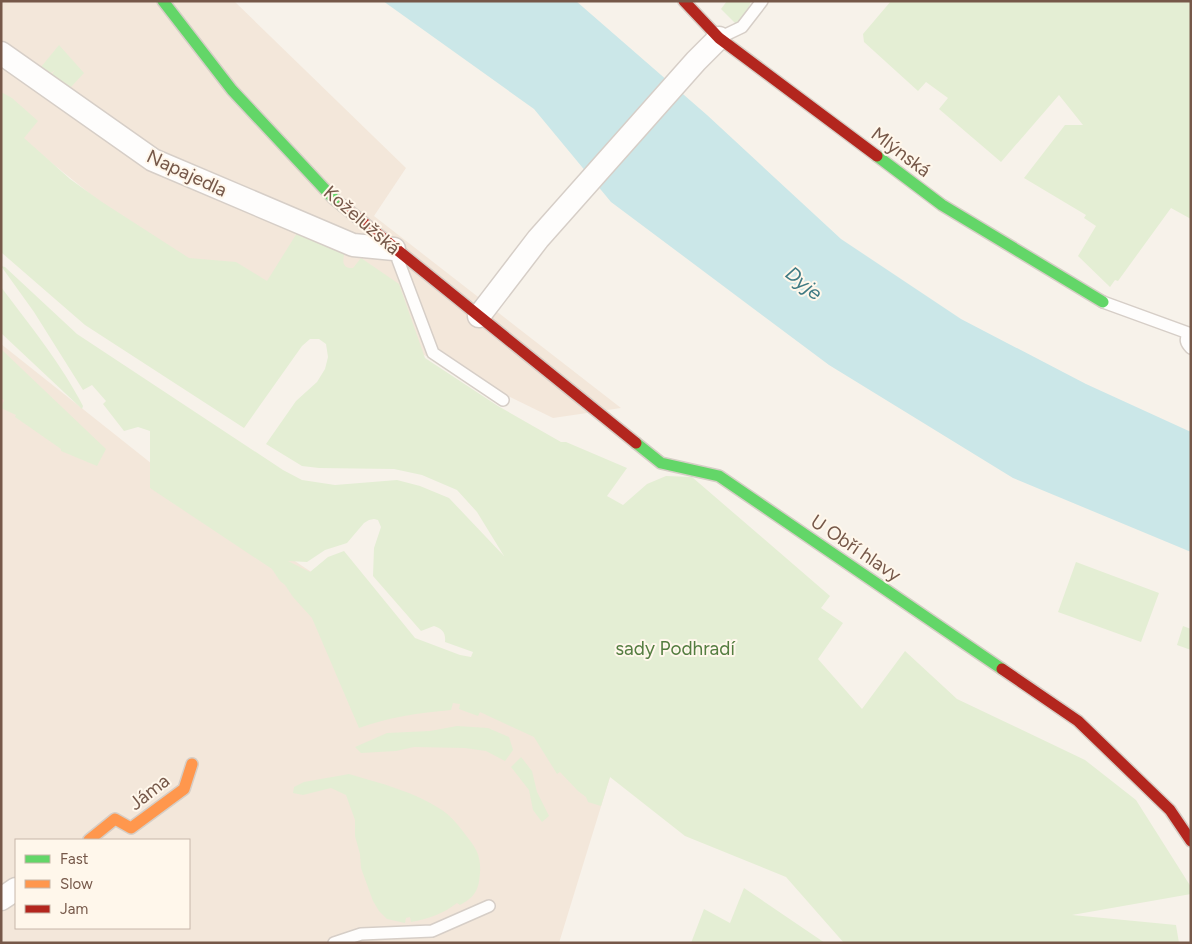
<svg xmlns="http://www.w3.org/2000/svg" width="1192" height="944" font-family="Figtree,sans-serif">
<style>
.residential{fill:#f3e7da;fill-rule:evenodd}
.green{fill:#e4eed4;fill-rule:evenodd}
.water{fill:#cbe7e8}
.lines{fill:none;stroke-linecap:round;stroke-linejoin:round}
.lane-casing{stroke:#d6cec7;stroke-width:14}
.street-casing{stroke:#d6cec7;stroke-width:25}
.fast-casing{stroke:#d6cec6;stroke-width:14}
.slow-casing{stroke:#d6cec6;stroke-width:14}
.jam-casing{stroke:#d6cec6;stroke-width:14}
.lane{stroke:#fefdfc;stroke-width:11}
.street{stroke:#fefdfc;stroke-width:22}
.fast{stroke:#63d668;stroke-width:11}
.slow{stroke:#ff974d;stroke-width:11}
.jam{stroke:#b3261e;stroke-width:11}
.labels{text-anchor:middle;dominant-baseline:central;stroke-width:4;stroke-linejoin:round;paint-order:stroke}
.street-label{font-size:19px;fill:#765849;stroke:#fff7eb}
.park-label{font-size:19px;fill:#547d40;stroke:#fff7eb}
.water-label{font-size:20px;font-style:italic;fill:#3f7a83;stroke:#fff7eb}
</style>
<rect width="100%" height="100%" fill="#f7f2ea"/>
<path class="residential" d="M 1,1 L 234,1 L 406,168 L 374,216 L 621,408 L 553,418 L 281,285 L 177,264 L 1,122 Z
M 1,344 L 171,479 L 563,739 L 610,777 L 559,943 L 1,943 ZM 16,840 L 189,840 L 189,928 L 16,928 Z"/>
<path class="green" d="M 727,1 L 751,1 L 747,13 L 744,32 L 721,9 Z
M 891,1 L 1191,1 L 1191,219 L 1171,208 L 1118,281 L 1115,280 L 1110,287 L 1078,256 L 1096,226 L 1084,218 L 1086,215 L 1024,178 L 1065,125 L 1083,125 L 1059,95 L 1001,162 L 939,109 L 948,98 L 926,82 L 918,91 L 864,42 L 863,34 Z
M 59,45 L 84,73 L 71,87 L 61,83 L 52,74 L 55,70 L 51,73 L 41,67 Z
M 1,92 L 12,98 L 38,121 L 24,138 L 70,179 L 102,202 L 189,258 L 236,262 L 267,281 L 297,233 L 345,252 C 342,260 342,269 353,268 L 361,258 L 399,284 L 425,358 L 498,406 L 561,442 L 566,442 L 627,468 L 607,496 L 623,505 L 647,484 L 666,476 L 692,477 L 830,596 L 821,608 L 843,623 L 818,659 L 862,709 L 905,651 L 957,699 L 1085,760 L 1136,800 L 1191,887 L 1191,894 L 1072,915 L 1176,925 L 1179,943 L 844,943 L 786,877 L 685,836 L 610,777 L 601,806 L 588,802 L 586,797 L 578,791 L 560,772 L 557,774 L 534,737 L 480,712 L 478,716 L 459,709 L 460,704 L 453,703 L 451,710 C 419,713 389,717 359,728 L 312,618 L 293,597 L 285,585 L 280,581 L 272,569 L 150,488 L 150,431 L 138,427 L 124,431 L 103,404 L 106,401 L 92,385 L 83,390 L 34,312 L 1,266 L 5,267 L 77,334 L 283,470 L 302,480 L 335,485 L 397,480 L 420,486 L 449,498 L 504,556 L 477,512 L 457,490 L 422,475 L 394,469 L 319,468 L 302,466 L 266,444 L 296,401 L 317,382 L 325,369 L 328,357 L 326,344 L 319,339 L 310,339 L 302,346 L 244,428 L 85,325 L 2,253 ZM 374,519 L 378,520 L 381,527 L 374,548 L 373,576 L 421,631 L 434,626 C 442,629 446,632 445,642 L 473,652 L 471,657 L 460,655 L 415,638 L 344,551 L 328,557 L 310,572 L 288,561 L 307,562 L 325,550 L 347,543 L 364,523 L 369,520 Z
M 1,287 C 29,324 62,365 83,406 L 82,409 L 1,333 Z
M 1,349 L 106,449 L 97,466 L 61,451 L 61,449 L 15,417 L 16,415 L 1,408 L 4,400 L 1,398 Z
M 1076,562 L 1159,593 L 1141,642 L 1058,612 Z
M 1183,626 L 1191,629 L 1191,650 L 1177,645 Z
M 457,726 L 488,728 L 509,737 L 513,750 L 505,761 L 486,751 L 465,748 L 414,747 L 396,751 L 361,753 L 355,747 L 387,733 L 430,731 Z
M 521,757 L 532,771 L 537,792 L 549,816 L 542,822 L 533,810 L 529,790 L 511,767 Z
M 349,774 C 380,783 415,792 442,810 C 452,817 460,827 468,838 C 477,849 481,858 480,872 C 479,890 475,897 460,905 L 457,903 C 443,914 428,919 411,922 L 410,917 L 406,918 L 405,923 L 387,919 L 379,911 L 373,901 L 361,868 L 360,854 L 355,836 L 355,820 L 346,795 L 331,788 L 303,795 L 293,793 L 294,787 L 304,782 Z
M 744,888 L 825,943 L 691,943 L 704,909 L 730,923 Z"/>
<path class="water" d="M 383,1 L 576,1 L 707,115 L 841,239 L 961,319 L 1086,384 L 1191,432 L 1191,552 L 1013,478 L 829,365 L 611,202 L 534,109 Z"/>
<g class="lines">
<defs>
<path id="lane" d="M 719,38 L 742,27 L 762,1
M 398,260 L 433,353 L 503,400
M 1103,302 L 1191,334
M 1188,333 C 1185,340 1186,343 1191,348
M 334,943 L 361,934 L 432,931 L 489,906"/>
<path id="street" d="M 1,53 L 153,160 L 353,245 L 394,249
M 479,316 L 538,239 L 696,61 L 719,38
M 1,899 L 16,889"/>
<path id="fast" d="M 163,1 L 232,90 L 333,198 L 343,206
M 877,156 L 942,205 L 1103,302
M 636,443 L 661,463 L 719,476 L 1002,669"/>
<path id="slow" d="M 89,840 L 115,819 L 131,828 L 184,789 L 192,764"/>
<path id="jam" d="M 684,1 L 719,38 L 877,156
M 343,206 L 636,443
M 1002,669 L 1078,721 L 1170,810 L 1191,841"/>
</defs>
<use href="#lane" class="lane-casing"/>
<use href="#street" class="street-casing"/>
<use href="#fast" class="fast-casing"/>
<use href="#slow" class="slow-casing"/>
<use href="#jam" class="jam-casing"/>
<use href="#lane" class="lane"/>
<use href="#street" class="street"/>
<use href="#fast" class="fast"/>
<use href="#slow" class="slow"/>
<use href="#jam" class="jam"/>
</g>
<g class="labels">
<g class="street-label">
<text transform="translate(901 152) rotate(37)">Mlýnská</text>
<text transform="translate(187 173) rotate(25)">Napajedla</text>
<text transform="translate(362 220) rotate(41)">Koželužská</text>
<text transform="translate(856 548) rotate(34)">U Obří hlavy</text>
<text transform="translate(149 792) rotate(-38)">Jáma</text>
</g>
<g class="park-label">
<text x="675" y="648">sady Podhradí</text>
</g>
<g class="water-label">
<text transform="translate(804 283) rotate(39)">Dyje</text>
</g>
</g>
<rect width="1192" height="944" fill="none" stroke="#765849" stroke-width="5"/>
<rect x="15" y="839" width="175" height="90" fill="#fff7eb" stroke="#c8b7aa"/>
<rect x="25" y="855" width="25" height="8" fill="#63d668" stroke="#c8b7aa"/>
<text x="60" y="864" font-size="15" fill="#765849">Fast</text>
<rect x="25" y="880" width="25" height="8" fill="#ff974d" stroke="#c8b7aa"/>
<text x="60" y="889" font-size="15" fill="#765849">Slow</text>
<rect x="25" y="905" width="25" height="8" fill="#b3261e" stroke="#c8b7aa"/>
<text x="60" y="914" font-size="15" fill="#765849">Jam</text>
</svg>
